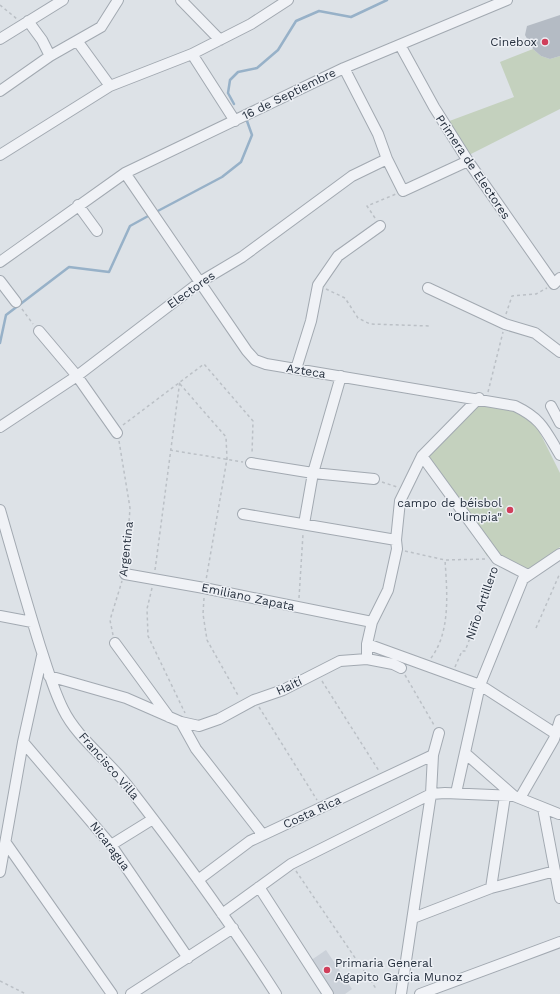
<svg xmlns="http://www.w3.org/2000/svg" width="560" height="994" font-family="'Work Sans',sans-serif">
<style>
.built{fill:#cbd1d9}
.green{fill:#c4d1be}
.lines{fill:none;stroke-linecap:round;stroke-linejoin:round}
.stream{stroke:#97b1c8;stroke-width:2.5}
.building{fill:#b4bbc4}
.minor-casing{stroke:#a2a9b1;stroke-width:12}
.path{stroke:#bbc0c6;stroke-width:1.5;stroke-dasharray:3 3;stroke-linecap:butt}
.minor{stroke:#f0f2f6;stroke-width:10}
.poi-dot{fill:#d03f5b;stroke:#edf0f5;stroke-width:1.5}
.labels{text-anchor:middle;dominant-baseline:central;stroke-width:3;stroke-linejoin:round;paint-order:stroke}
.poi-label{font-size:12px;fill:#26303e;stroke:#edf0f5;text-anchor:end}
.street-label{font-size:12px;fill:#26303e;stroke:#edf0f5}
</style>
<rect width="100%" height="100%" fill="#dde2e7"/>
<path class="built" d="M 326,950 L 352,989 L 345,994 L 332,994 L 310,961 Z"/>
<path class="green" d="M 533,49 L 541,56 L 550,59 L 560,56 L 560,109 L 469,155 L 444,123 L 514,97 L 500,62 Z
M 480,400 L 507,405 L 527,415 L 538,429 L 560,473 L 560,547 L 527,571 L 487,556 L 427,458 Z"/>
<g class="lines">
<path class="stream" d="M 234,104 L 228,93 L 230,80 L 238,72 L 257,68 L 278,50 L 296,21 L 319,11 L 351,17 L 387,0
M 154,213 L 222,177 L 241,162 L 252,135 L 247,121
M 0,343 L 6,315 L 69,267 L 109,272 L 130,226 L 150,215"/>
</g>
<path class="building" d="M 560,15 L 560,56 L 550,59 L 541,56 L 533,49 L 525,35 L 527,26 Z"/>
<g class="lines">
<defs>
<path id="minor" d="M 181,0 L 220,40
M 28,21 L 42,40 L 50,56
M 0,39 L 63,0
M 78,42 L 110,86
M 400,45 L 434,107 L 468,161 L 554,284 L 560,278
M 192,54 L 235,121
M 344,68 L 378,134 L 387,159 L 403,191 L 468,161
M 0,91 L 50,56 L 101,27 L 118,0
M 0,155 L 110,86 L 192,54 L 251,24 L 288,0
M 125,173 L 247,351 L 255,360 L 266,364 L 515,406 C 542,419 545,430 560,455
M 78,205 L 97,231
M 0,262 L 125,173 L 344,68 L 507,0
M 0,281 L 16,302
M 428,288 L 505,324 L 535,333 L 560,352
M 39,331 L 77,376 L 117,433
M 296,369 L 311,321 L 318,285 L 338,256 L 380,226
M 551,406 L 560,423
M 0,427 L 77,376 L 200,282 L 242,257 L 352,176 L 387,159
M 422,456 L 497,559 L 528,575
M 251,463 L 313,473 L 374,479
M 0,510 C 13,555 26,601 40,646 C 47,667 53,689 63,709 C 77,738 107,759 127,785 C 179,852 230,922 276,994
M 243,514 L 396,540
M 304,524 L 313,473 L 341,376
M 125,574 L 204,588 L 372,622
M 0,616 L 32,622
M 115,643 L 169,717
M 367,644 L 480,685 L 556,734
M 367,659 L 367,644 L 372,622 L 388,590 L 397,549 L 396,540 L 400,501 L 422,456 L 479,398
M 49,676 L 126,698 L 181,722 L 199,726 L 219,719 L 254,700 L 283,690 L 340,661 L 367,659 L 393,664 L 401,668
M 181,722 L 196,749 L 263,835
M 23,742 L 111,845 L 188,958
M 465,753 L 514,796 L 559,814
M 456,793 L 480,685 L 523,579 L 560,554
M 520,798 L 554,739 L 560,720
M 543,808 L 560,898
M 6,843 L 112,994
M 111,845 L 153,819
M 0,872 L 23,742 L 42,656
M 198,880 L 250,841 L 433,755
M 259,887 L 328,994
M 491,888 L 505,796
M 222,914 L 291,864 L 431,794 L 445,793 L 514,796
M 413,918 L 491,888 L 555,871
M 131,994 L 233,928
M 401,994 L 431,794 L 433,755 L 439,733
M 420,994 L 560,942"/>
</defs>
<use href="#minor" class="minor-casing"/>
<path class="path" d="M 0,5 L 17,19
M 375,218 L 367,206 L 396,194
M 326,289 L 345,298 L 358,318 L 370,324 L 431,326
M 22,309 L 33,324
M 506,314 L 512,296 L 536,294 L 547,288
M 180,384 L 226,437 L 227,459 L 206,580
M 488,392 L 503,332
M 123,425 L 204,364 L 253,421 L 252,454
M 119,441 L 130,508 L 126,566
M 170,450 L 243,462
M 382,482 L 397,487
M 405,551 L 445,560 L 486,559
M 155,570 L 180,380
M 152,588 L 147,609 L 148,636 L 185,713
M 204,598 L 203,614 L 207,640 L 239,697
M 299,598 L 303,534
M 536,628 L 560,573
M 113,635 L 110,620 L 122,581
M 431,658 C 451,632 447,591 445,560
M 455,667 L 462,651 L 465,651 L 490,586 L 494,568
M 405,675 L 434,725
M 322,681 L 379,771
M 259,707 L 317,800
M 296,871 L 377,990
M 0,981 L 26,994"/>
<use href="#minor" class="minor"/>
</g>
<g class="poi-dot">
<circle cx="545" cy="42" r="4"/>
<circle cx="510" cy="510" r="4"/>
<circle cx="327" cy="970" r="4"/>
</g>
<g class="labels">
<g class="poi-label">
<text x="537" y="42">Cinebox</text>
<text x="502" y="503">campo de béisbol<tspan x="502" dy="14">"Olimpia"</tspan></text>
<text x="335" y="963" text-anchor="start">Primaria General<tspan x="335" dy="14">Agapito Garcia Munoz</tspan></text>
</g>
<g class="street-label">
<text transform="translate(289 94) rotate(-26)">16 de Septiembre</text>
<text transform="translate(473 167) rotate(56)">Primera de Electores</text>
<text transform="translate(191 290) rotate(-35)">Electores</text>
<text transform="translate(306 371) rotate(9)">Azteca</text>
<text transform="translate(126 549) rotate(-84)">Argentina</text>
<text transform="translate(248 597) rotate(12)">Emiliano Zapata</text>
<text transform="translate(482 603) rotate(-71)">Niño Artillero</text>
<text transform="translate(289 686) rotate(-25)">Haití</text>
<text transform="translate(109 766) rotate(49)">Francisco Villa</text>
<text transform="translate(312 812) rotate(-25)">Costa Rica</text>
<text transform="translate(110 846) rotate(53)">Nicaragua</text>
</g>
</g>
</svg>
